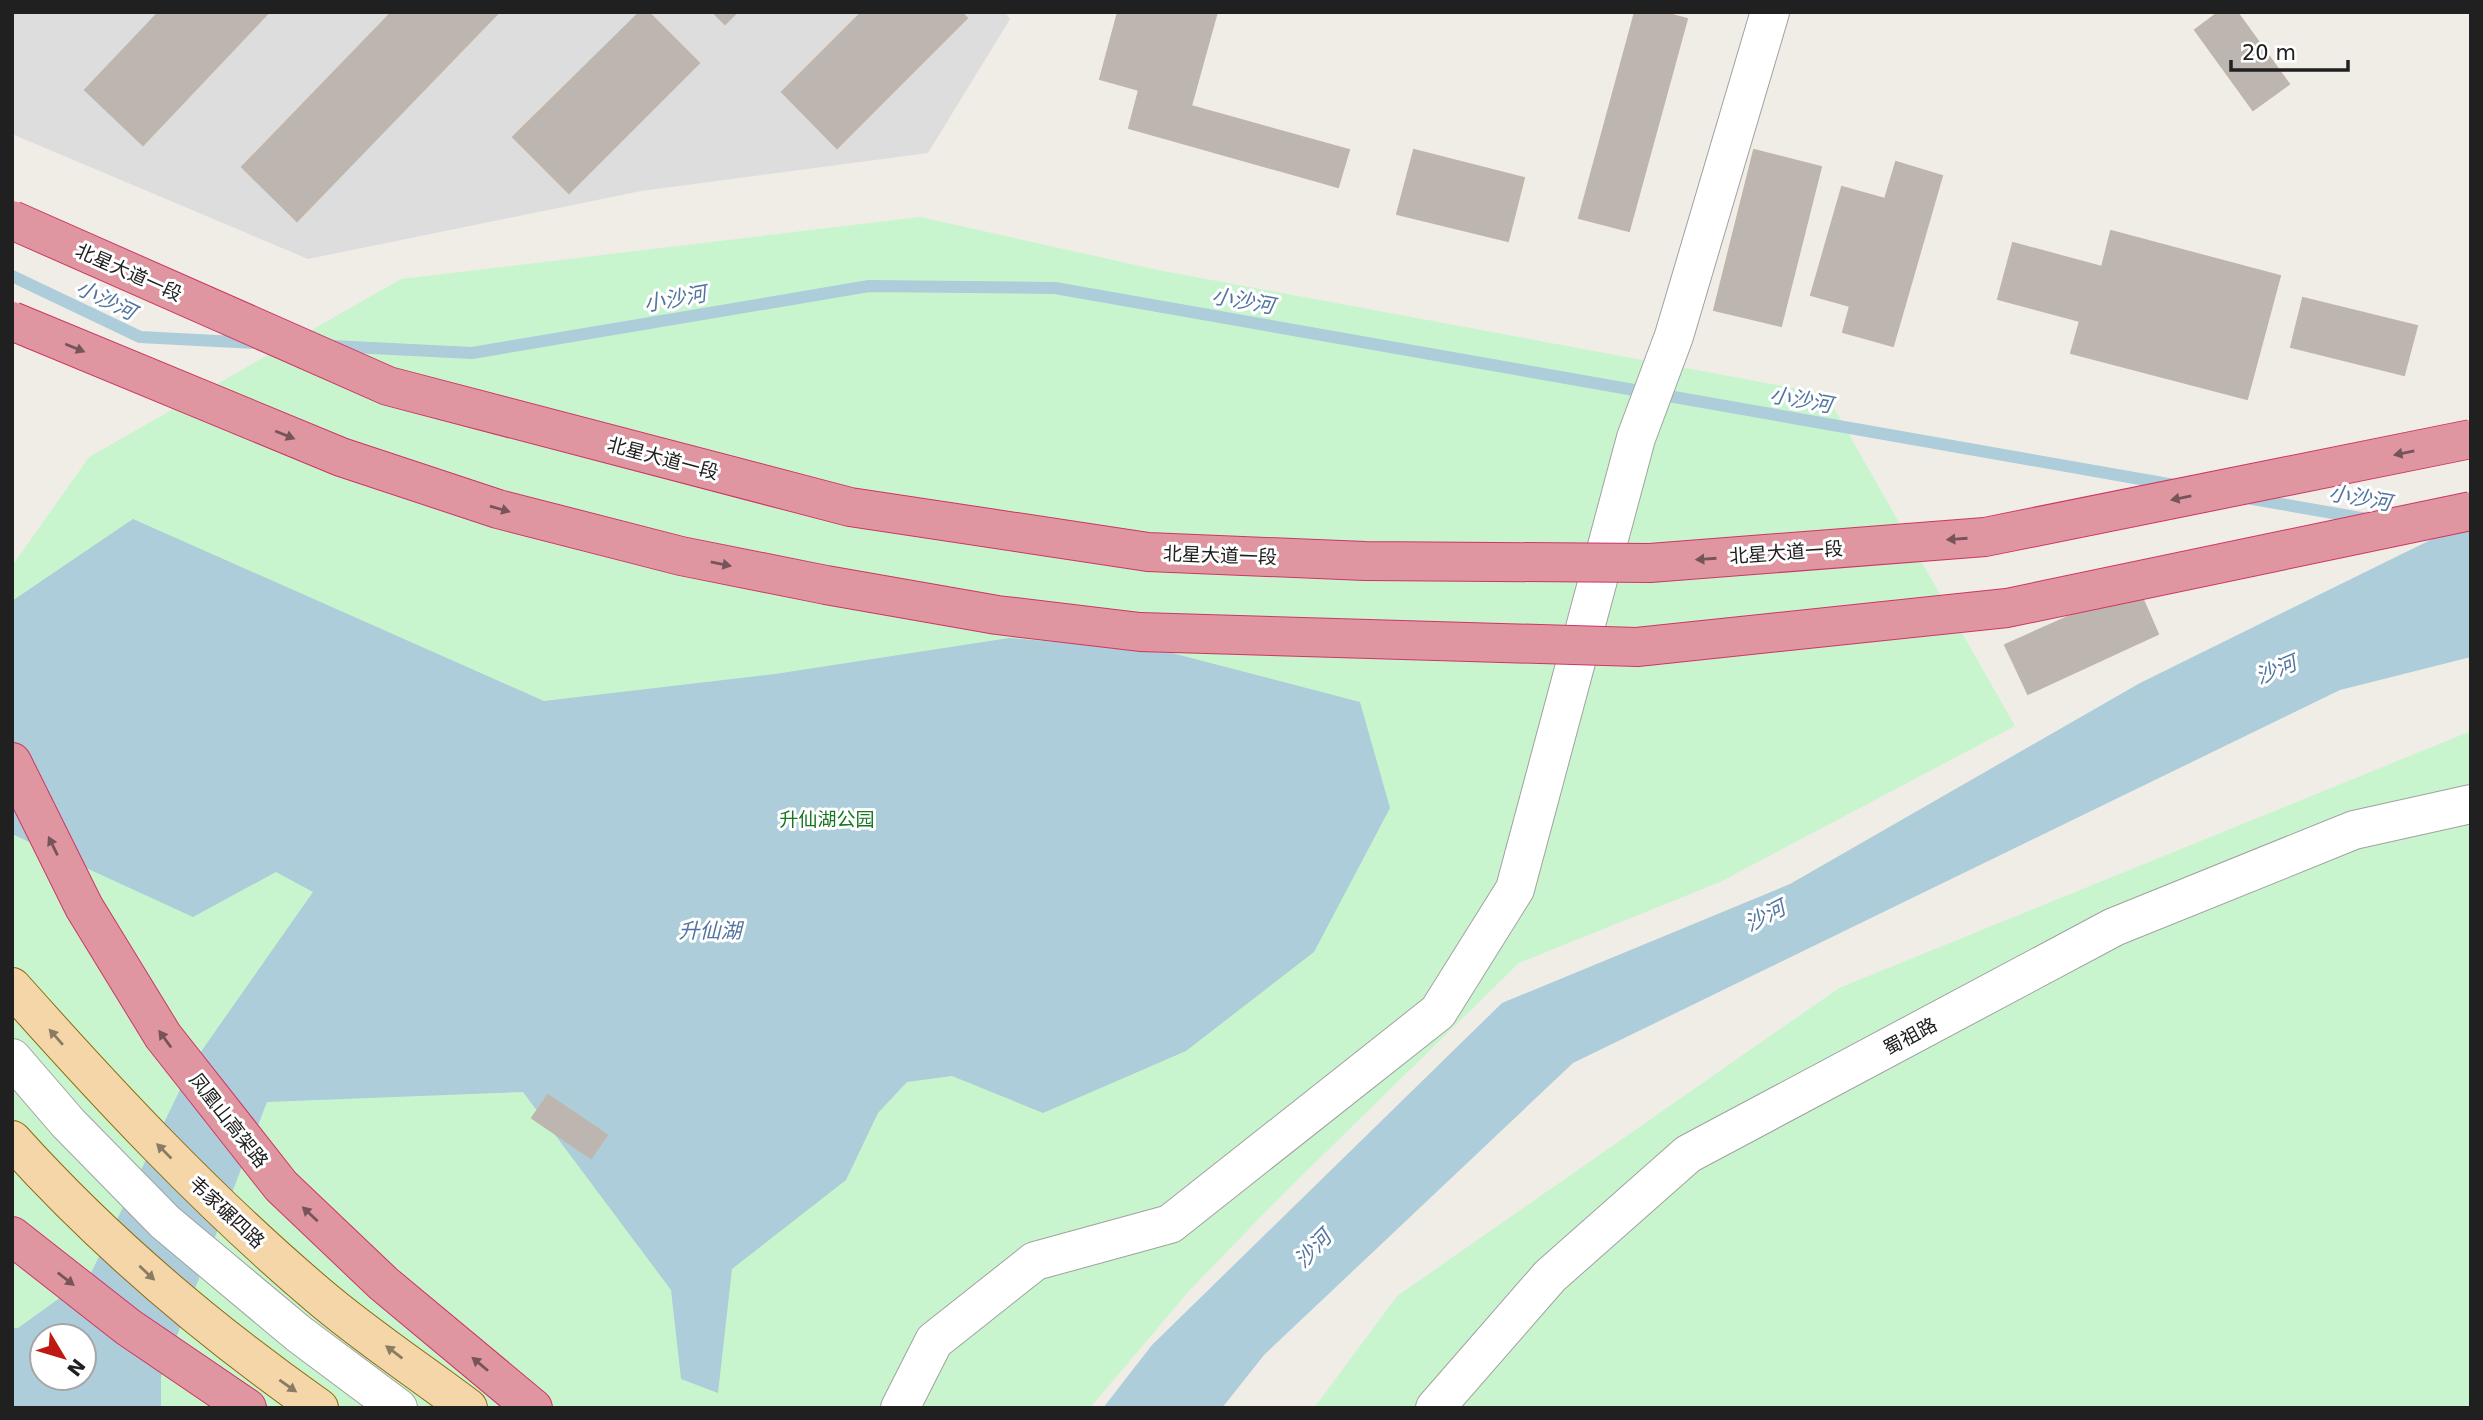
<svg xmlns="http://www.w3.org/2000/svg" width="2483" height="1420" font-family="'DejaVu Sans','Noto Sans SC',sans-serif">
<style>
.residential{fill:#dedddd}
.park{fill:#c9f5ce;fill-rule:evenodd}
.water{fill:#accdd9;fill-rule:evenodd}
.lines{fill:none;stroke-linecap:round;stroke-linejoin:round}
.stream{stroke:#accdd9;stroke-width:12}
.building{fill:#bdb6b0;stroke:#c0b5ab;stroke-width:2}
.minor-casing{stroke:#a1a1a1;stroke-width:40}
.major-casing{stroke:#8e690d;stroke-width:40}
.highway-casing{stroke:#cc3663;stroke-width:40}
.minor{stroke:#fff;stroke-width:38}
.major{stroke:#f4d6a8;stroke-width:38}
.highway{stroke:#e096a1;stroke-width:38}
.highway-bridge-casing{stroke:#cc3663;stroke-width:40;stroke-linecap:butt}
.highway-bridge{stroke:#e096a1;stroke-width:38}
.oneway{fill:#76555a}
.oneway2{fill:#8a7b64}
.labels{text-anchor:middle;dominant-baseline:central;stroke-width:6;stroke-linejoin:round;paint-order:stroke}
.street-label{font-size:19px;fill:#202020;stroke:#fff}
.park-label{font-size:19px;fill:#167622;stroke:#fff}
.water-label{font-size:21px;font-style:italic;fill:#5175a0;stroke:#fff}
</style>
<rect width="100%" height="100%" fill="#f0ede7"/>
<path class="residential" d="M 12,12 L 1005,12 L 1010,19 L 928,153 L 641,191 L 308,259 L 12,134 Z"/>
<path class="park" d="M 920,217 L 1158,270 L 1826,394 L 2015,726 L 1720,882 L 1519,963 L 1277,1200 L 1188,1292 L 1090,1408 L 12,1408 L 12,566 L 89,457 L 401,279 ZM 42,1336 L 84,1336 L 84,1378 L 42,1378 Z
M 2471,731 L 2471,1408 L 1314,1408 L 1397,1296 L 1839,988 Z"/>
<path class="water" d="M 133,519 L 544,701 L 775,674 L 1009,638 L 1168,652 L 1360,702 L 1390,808 L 1314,952 L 1186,1051 L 1043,1113 L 952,1076 L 907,1082 L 878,1113 L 846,1180 L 732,1269 L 718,1393 L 681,1379 L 671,1290 L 523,1092 L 267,1102 L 161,1377 L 161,1408 L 12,1408 L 12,1328 L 18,1328 L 89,1277 L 193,1063 L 313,892 L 276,872 L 193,917 L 12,834 L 12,601 ZM 42,1336 L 84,1336 L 84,1378 L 42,1378 Z
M 2471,520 L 2471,657 L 2340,690 L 1573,1063 L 1264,1355 L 1222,1408 L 1103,1408 L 1152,1345 L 1502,1003 L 1790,884 L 2140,683 Z"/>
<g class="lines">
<path class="stream" d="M 12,276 L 140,337 L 255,343
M 332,346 L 472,353 L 869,286 L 1055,288 L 2174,485
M 2247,498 L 2367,519"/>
</g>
<path class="building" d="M 159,12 L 269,12 L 143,145 L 85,90 Z
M 392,12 L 499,12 L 297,221 L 242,167 Z
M 640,12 L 648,12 L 699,63 L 569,193 L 513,137 Z
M 713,12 L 737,12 L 725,24 Z
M 862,12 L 961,12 L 967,18 L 837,148 L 782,92 Z
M 1118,12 L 1217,12 L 1191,106 L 1349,150 L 1338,187 L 1129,128 L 1139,90 L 1100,79 Z
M 1635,12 L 1661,12 L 1687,19 L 1629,231 L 1579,218 Z
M 2219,12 L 2237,12 L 2289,84 L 2253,110 L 2195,30 Z
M 1414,150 L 1524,178 L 1508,241 L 1397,214 Z
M 1754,150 L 1821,167 L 1781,326 L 1714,310 Z
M 1896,162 L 1942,176 L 1893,346 L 1843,332 L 1850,306 L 1811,295 L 1842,187 L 1885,199 Z
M 2111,231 L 2280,276 L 2247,399 L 2071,353 L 2080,321 L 1998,299 L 2013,243 L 2102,267 Z
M 2303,298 L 2417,326 L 2404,375 L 2291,347 Z
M 2137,586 L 2158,634 L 2028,694 L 2005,645 Z
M 548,1095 L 607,1135 L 591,1158 L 532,1118 Z"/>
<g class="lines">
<defs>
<path id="minor" d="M 12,1058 L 68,1123 L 165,1222 L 299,1334 L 398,1408
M 900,1408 L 934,1341 L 1035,1261 L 1170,1224 L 1438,1012 L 1515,889 L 1636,438 L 1674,336 L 1770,12
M 1435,1408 L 1550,1276 L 1688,1154 L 2114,927 L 2354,830 L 2471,804"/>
<path id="major" d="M 12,987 C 109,1096 208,1202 319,1296 C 366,1336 419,1371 468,1408
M 12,1140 C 103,1241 208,1330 319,1408"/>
<path id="highway" d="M 12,762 L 84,907 L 163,1036 L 281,1186 L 384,1284 L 533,1408
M 12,1236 L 128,1327 L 247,1408"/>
</defs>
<use href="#minor" class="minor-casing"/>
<use href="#major" class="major-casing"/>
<use href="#highway" class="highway-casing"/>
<use href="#minor" class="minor"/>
<use href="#major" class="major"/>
<use href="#highway" class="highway"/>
<defs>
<path id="highway-bridge" d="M 12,220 L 388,386 L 850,507 L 1148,552 L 1365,561 L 1650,563 L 1985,537 L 2471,439
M 12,321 L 341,457 L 498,509 L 681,556 L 826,585 L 997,615 L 1140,632 L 1637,647 L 2007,608 L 2471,511"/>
</defs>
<use href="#highway-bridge" class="highway-bridge-casing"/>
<use href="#highway-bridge" class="highway-bridge"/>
</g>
<defs><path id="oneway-solid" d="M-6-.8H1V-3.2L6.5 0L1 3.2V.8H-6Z" transform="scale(1.75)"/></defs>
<g class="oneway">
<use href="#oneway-solid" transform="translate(75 348) rotate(22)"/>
<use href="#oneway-solid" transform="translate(285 435) rotate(22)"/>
<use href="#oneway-solid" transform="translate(2404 453) rotate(169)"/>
<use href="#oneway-solid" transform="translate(2181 498) rotate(169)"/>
<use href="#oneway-solid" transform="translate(500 509) rotate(16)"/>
<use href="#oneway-solid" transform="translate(1957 539) rotate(176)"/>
<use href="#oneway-solid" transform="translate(1706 559) rotate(176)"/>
<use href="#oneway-solid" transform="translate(721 564) rotate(11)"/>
<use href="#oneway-solid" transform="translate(53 846) rotate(-116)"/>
<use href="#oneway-solid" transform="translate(165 1039) rotate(-126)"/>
<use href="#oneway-solid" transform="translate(310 1214) rotate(-137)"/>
<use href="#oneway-solid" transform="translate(66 1279) rotate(38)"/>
<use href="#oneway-solid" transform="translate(480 1364) rotate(-140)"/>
</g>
<g class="oneway2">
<use href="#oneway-solid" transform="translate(56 1037) rotate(-131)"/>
<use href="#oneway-solid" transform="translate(164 1151) rotate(-135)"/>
<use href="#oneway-solid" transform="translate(147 1273) rotate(43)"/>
<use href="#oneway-solid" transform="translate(394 1352) rotate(-143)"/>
<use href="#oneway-solid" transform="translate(288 1386) rotate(35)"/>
</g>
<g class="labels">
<g class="street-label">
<text transform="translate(129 272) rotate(24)">北星大道一段</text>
<text transform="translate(663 458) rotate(15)">北星大道一段</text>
<text transform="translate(1786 552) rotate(-4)">北星大道一段</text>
<text transform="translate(1220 555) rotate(2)">北星大道一段</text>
<text transform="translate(1910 1036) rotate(-28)">蜀祖路</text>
<text transform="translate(229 1120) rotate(52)">凤凰山高架路</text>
<text transform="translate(227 1212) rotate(43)">韦家碾四路</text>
</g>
<g class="park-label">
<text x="827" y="819">升仙湖公园</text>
</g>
<g class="water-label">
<text transform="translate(675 299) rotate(-10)">小沙河</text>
<text transform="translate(106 300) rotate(26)">小沙河</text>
<text transform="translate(1243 301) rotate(10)">小沙河</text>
<text transform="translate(1801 400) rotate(10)">小沙河</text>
<text transform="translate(2360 498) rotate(10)">小沙河</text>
<text transform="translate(2276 670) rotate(-22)">沙河</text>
<text transform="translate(1765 916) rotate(-27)">沙河</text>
<text x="710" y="931">升仙湖</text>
<text transform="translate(1313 1249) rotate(-46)">沙河</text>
</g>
</g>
<rect width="2483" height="1420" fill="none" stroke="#202020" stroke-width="28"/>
<g transform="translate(63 1357) rotate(128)"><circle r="33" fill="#ffffff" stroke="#a6a6a6" stroke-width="2"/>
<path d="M0-5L12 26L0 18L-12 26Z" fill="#be1912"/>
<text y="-10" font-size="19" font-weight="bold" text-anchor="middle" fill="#202020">N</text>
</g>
<path d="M2231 60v10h117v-10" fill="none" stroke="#202020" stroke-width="3.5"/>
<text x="2242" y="60" font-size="21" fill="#202020" stroke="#ffffff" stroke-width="5" paint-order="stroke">20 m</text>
</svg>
